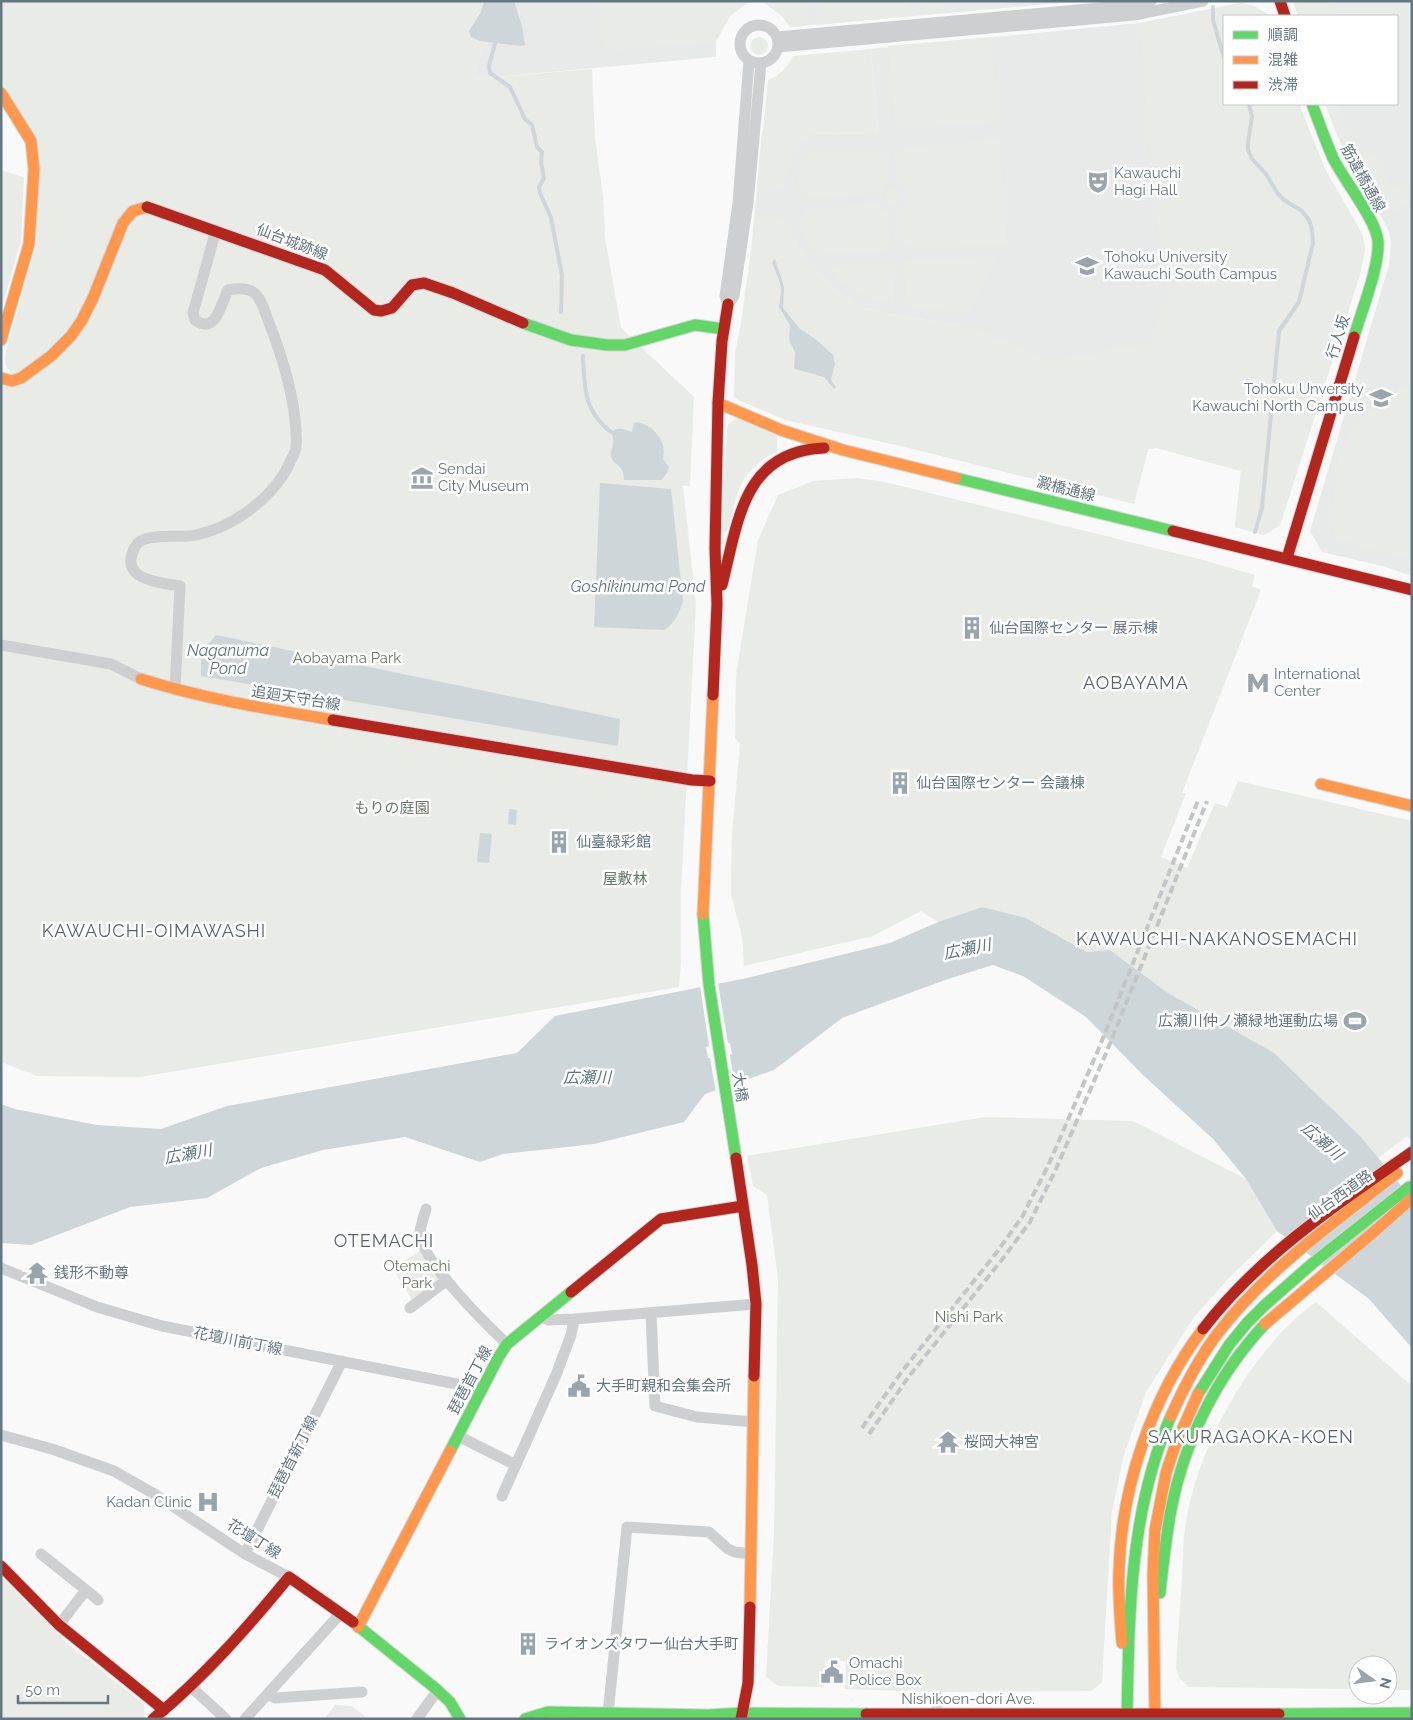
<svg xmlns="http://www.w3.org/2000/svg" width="1413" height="1720" font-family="Raleway,'Noto Sans JP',sans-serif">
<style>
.built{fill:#e8e9e9}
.green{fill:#e8ebe6}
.water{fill:#ced6d9}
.pier{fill:#f9f9f9}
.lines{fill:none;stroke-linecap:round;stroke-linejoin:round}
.stream{stroke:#ced6d9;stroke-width:4}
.fast-casing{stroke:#d5d6d7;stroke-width:13}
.slow-casing{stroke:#d5d6d7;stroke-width:13}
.jam-casing{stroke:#d5d6d7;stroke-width:13}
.street{stroke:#cecfd0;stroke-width:11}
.fast{stroke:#63d668;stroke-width:11}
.slow{stroke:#ff974d;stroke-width:11}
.jam{stroke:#b3261e;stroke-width:11}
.rail{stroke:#c3c5c6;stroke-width:4;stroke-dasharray:8 4;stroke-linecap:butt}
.labels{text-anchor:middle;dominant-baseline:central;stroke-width:5;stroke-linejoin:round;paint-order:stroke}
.poi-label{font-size:15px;fill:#657683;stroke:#fff;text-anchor:start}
.street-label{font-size:15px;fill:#657683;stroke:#fff}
.park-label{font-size:15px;fill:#687a64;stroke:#fff}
.water-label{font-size:16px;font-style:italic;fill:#60757c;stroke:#fff}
.quarter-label{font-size:18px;letter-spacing:1px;fill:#57646e;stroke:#fff}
</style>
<rect width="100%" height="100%" fill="#f9f9f9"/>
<path class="built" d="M 496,1 L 1082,1 L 790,27 L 782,16 L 763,2 L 759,1 L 747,3 L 730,16 L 716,41 L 716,57 L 473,79 Z
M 1293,1 L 1412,1 L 1412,576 L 1382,566 L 1322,552 L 1310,531 L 1389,265 L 1391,243 L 1389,231 L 1343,149 L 1325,104 L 1397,104 L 1397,16 L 1298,16 Z
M 1241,3 L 1254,6 L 1270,16 L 1224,16 L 1224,104 L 1299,104 L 1318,155 L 1326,171 L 1356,223 L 1362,234 L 1365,248 L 1360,274 L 1280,525 L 1264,535 L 1235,527 L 1241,471 L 1157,448 L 1148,449 L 1134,504 L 960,325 L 892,315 L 857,306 L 841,295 L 825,279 L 805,258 L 794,241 L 752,241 L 762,131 L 810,134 L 878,133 L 871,49 L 1140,23 Z
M 335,1705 L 352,1706 L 368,1719 L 324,1719 Z"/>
<path class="green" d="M 1,1 L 496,1 L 473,79 L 592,69 L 595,138 L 603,197 L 605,237 L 621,328 L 694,397 L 690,486 L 683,486 L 696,604 L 681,892 L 681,961 L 679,987 L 140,1077 L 37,1076 L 1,1062 L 1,387 L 17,384 L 5,364 L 5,355 L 37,240 L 28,141 L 1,107 Z
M 598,1 L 747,1 L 747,3 L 730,16 L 716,41 L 615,51 C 595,43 599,20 598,1 Z
M 759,1 L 811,1 L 804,26 L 790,27 C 784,17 771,3 759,1 Z
M 824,1 L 908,1 L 913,16 L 815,25 Z
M 920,1 L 944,1 L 945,13 L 925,15 Z
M 1307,1 L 1326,1 L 1338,12 L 1336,16 L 1298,16 L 1295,7 Z
M 1241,3 L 1254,6 L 1270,16 L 1224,16 L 1224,104 L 1299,104 L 1326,171 L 1362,234 L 1365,248 L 1360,274 L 1280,525 L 1264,535 L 1235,527 L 1241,471 L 1157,448 L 1148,449 L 1134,504 L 913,449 L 786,420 L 738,400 L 734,397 L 735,353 L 741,323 L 755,221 L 772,213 L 788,225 L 794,241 L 805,258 L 825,279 L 841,295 L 857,306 L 892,315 L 960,325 L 989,334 L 1050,361 L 1149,342 L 1168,301 L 1161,259 L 1149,145 L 1140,23 Z
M 992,37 L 998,122 L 895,130 L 888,46 Z
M750 46a9 9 0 1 1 18 0a9 9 0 1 1-18 0Z
M 871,49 L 878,133 L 810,134 C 793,145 786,168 782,187 L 775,190 L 771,195 L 760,192 L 757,187 L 768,80 C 780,75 787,68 793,56 Z
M 1325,104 L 1338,104 C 1345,129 1350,144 1373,158 L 1378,156 L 1390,188 L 1412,180 L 1412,196 L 1410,200 L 1404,206 L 1383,218 L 1343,149 Z
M 1000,140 L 1007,244 L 914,250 L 913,243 L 901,243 L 899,212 L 904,209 L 909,199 L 905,188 L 896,182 L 894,152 L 904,151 L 904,147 Z
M 876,150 L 877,153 L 884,153 L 885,183 L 879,193 L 807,197 L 804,193 L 796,187 L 800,168 L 809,153 Z
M 1,170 L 24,177 L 21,240 L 1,310 Z
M885 197a8 8 0 1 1 16 0a8 8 0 1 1-16 0Z
M 878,204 L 884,211 L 888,212 L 891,244 L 885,244 L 885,252 L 817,255 L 809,244 L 798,221 L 803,218 L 807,209 Z
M 996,256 L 967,314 L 907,306 L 903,262 Z
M 892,262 L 896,305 C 865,298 848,291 829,266 Z
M 1412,381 L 1412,560 L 1334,539 L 1332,511 L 1338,454 L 1359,421 Z
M 737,418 L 777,436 L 777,451 C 751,466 742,476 734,505 C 732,514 730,525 726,532 L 723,531 L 722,525 L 727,429 L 728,424 Z
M 857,478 L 885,482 L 1199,559 L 1255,575 L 1252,586 L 1261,590 L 1182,793 L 1186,793 L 1161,857 L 1187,868 L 1215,803 L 1227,807 L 1238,781 L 1412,821 L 1412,1141 L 1407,1136 L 1378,1158 L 1361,1137 L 1110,950 L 1087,952 L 1036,923 L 982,907 L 938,922 L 921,911 L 873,936 L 744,966 L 742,936 L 731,895 L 732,835 L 740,744 L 735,738 L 736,676 L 758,540 L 778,495 L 813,481 Z
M 986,1117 L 1133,1121 L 1246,1179 L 1277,1231 L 1231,1276 L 1194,1317 L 1146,1392 L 1124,1455 L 1112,1511 L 1102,1682 L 1092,1691 L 933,1692 L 845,1689 L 846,1661 L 826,1661 L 824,1687 L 778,1686 L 766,1677 L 774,1533 L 778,1279 L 767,1195 L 753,1186 L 747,1156 Z
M 422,1250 L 440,1279 L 413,1301 L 392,1268 Z
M 1316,1302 L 1412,1386 L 1412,1690 L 1388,1690 L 1388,1665 L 1358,1665 L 1358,1689 L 1189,1687 L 1180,1679 L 1176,1668 C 1178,1637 1180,1607 1182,1577 C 1183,1557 1183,1536 1187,1516 C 1201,1441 1253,1347 1316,1302 Z
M 1,1577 L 69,1645 L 144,1704 L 145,1718 L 1,1719 Z"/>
<path class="water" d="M 484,1 L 514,1 L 522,26 L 525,45 L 521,46 L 480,41 L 471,37 L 469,31 L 481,12 Z
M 775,259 L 784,287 L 783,308 L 800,329 L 813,337 L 833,355 L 835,364 L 831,380 L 836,387 L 834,389 L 824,377 L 795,369 L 794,367 L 795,353 L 789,339 L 790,325 L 779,307 L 781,291 L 780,283 L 772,262 Z
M 638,422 C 655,427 667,441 663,459 L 669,467 L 667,473 L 661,480 L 624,480 C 624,463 613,466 611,456 C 610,451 613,448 613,443 C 614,440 612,436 611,432 C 619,426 624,430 632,432 L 634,423 Z
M 600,483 L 671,489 L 683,601 C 679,614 675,623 664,630 L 594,627 Z
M 216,635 L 620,719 L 618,746 L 201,676 L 201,653 Z
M 509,809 L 517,810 L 516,825 L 508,824 Z
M 480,833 L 492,834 L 489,863 L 477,862 Z
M 982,907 L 1026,918 L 1087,952 L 1110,950 L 1168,993 L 1274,1053 L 1361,1137 L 1412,1199 L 1412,1348 L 1369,1299 L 1277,1231 L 1246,1179 L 1213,1139 L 1143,1075 L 1086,1017 L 1023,976 L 993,965 L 945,980 L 842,1018 L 774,1070 L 705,1094 L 684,1122 L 594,1144 L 503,1154 L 480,1162 L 405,1137 L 323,1150 L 261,1168 L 207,1198 L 130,1207 L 31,1245 L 1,1243 L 1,1104 L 15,1109 L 97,1125 L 161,1129 L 227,1106 L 517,1053 L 555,1016 L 747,978 L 890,943 L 938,922 Z"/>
<path class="pier" d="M 718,983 L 728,1043 L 730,1043 L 732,1054 L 730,1055 L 735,1086 L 716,1093 L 710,1058 L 708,1058 L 706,1047 L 709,1046 L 700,986 Z"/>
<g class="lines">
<path class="stream" d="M 1213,7 L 1213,20 L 1224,58
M 495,43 L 489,66 L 490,73 L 510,87 L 525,119 L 532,125 L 537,147 L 542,152 L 541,162 L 544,178 L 539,187 L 540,193 L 551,218 L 562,275 L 561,312
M 1249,104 L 1252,117 L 1248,142 L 1248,150 L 1252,159 L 1266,174 L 1278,194 L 1284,200 L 1302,211 L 1309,220 L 1312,230 L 1313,243 L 1299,302 L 1279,331 L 1262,508 L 1255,532
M 583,356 C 585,389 583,410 611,432"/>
<defs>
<path id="fast" d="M 1312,104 C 1319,122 1325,140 1333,158 C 1343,179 1376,219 1378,241 C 1380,266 1361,312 1354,337
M 523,323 L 571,340 L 607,345 L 625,345 L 695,325 L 724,329
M 956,478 L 1173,531
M 703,914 L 709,985 L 736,1158
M 1198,1394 L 1229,1345 L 1247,1323 L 1265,1305 L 1313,1263 L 1409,1187
M 450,1451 L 498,1358 L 507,1344 L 571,1292
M 1160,1593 C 1163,1565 1166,1537 1171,1510 C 1184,1442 1217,1375 1265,1324
M 353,1622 L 435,1688 L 450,1702 L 460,1719
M 1279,1714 L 1412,1713
M 525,1719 L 548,1712 L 708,1715 L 742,1713 L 866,1714
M 1127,1719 C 1129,1616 1129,1512 1171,1416"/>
<path id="slow" d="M 1,93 L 31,141 L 34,169 L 29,244 L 1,340
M 1,378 L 12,381 L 21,378 L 51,356 L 71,336 L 82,320 L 93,298 L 123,223 L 133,211 L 147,207
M 718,403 L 781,430 L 843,450 L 956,478
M 141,679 C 204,699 268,709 333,720
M 1321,784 L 1412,806
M 703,914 L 713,695
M 1265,1324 L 1376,1230 L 1412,1198
M 1171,1416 C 1184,1387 1199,1358 1218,1333 C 1267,1269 1335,1222 1397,1173
M 750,1607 L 754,1376
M 358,1627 L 450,1451
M 1122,1643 C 1120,1619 1118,1595 1119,1571 C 1121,1487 1152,1396 1203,1329
M 1155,1719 L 1153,1575 L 1155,1530 L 1166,1473 L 1175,1446 L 1198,1394"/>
<path id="jam" d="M 1280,1 L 1285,16
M 147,207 L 325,270 L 374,310 L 381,311 L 392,308 L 412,285 L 424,283 L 453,293 L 523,323
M 1173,531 L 1412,590
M 1287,558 L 1354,337
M 722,585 C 738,522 743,451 824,448
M 713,695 L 717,604 L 715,549 L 718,403 L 722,341 L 728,304
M 333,720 L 692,780 L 710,781
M 736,1158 L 752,1265 L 756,1304 L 754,1376
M 571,1292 L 661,1219 L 743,1206
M 1203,1329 C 1259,1256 1337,1204 1412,1152
M 1,1566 L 59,1625 L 164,1710
M 866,1714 L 1279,1714
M 153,1719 C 204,1677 247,1628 289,1577 L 353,1622
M 741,1719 L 748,1683 L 750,1607"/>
</defs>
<use href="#fast" class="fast-casing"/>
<use href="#slow" class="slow-casing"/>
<use href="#jam" class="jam-casing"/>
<path class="street" d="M740 44a19 19 0 1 1 38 0a19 19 0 1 1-38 0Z
M 777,37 L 1133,5 L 1151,1
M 778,47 L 1134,15 L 1203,1
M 749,61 L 738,203 L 725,296 L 728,304 L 734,296 L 748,203 L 761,63
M 1,645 L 111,664 L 141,679
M 175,690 L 180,586 C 158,582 118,580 135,547 C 143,531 181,539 196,535 C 234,527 276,496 291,460 C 293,456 296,451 296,446 C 297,442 296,436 296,431 C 294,395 283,359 270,325 C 260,300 260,284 228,290 C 221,304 216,335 195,320 L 193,313 L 216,230
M 426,1209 C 424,1216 421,1225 420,1232 C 419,1259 487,1325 507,1344
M 1,1268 L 97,1307 L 162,1326 L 482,1389
M 410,1308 L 447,1280
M 651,1313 L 655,1406 L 697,1417 L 754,1422
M 541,1317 L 549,1320 L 574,1319 L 756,1304
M 1,1435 L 52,1449 L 114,1471 L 156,1495 L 245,1554 L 289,1577
M 458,1436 L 516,1465
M 502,1496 L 556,1375 L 571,1335 L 574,1319
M 41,1554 L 86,1590 L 59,1625
M 245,1554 L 342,1361
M 86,1590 L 98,1600
M 191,1687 L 226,1719
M 268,1694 L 275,1698 L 362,1692
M 608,1714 L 627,1527 L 709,1532 L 728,1549 L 735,1552 L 750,1554
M 245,1719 L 341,1613
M 417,1719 L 437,1691
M 937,1719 L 937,1696"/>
<use href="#fast" class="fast"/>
<use href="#slow" class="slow"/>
<use href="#jam" class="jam"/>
<path class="rail" d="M 862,1428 L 903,1370 L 997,1252 L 1022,1217 L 1048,1166 L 1099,1048 L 1199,798
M 869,1434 L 910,1375 L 1004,1257 L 1030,1222 L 1056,1169 L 1107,1051 L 1207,801"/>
</g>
<defs>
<symbol id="theatre-bare" viewBox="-9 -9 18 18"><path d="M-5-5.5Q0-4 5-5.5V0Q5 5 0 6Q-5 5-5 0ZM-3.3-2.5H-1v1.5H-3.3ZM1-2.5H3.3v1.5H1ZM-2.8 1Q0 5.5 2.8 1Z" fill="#99a4ac" stroke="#fff" stroke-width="2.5" paint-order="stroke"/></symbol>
<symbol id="university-bare" viewBox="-9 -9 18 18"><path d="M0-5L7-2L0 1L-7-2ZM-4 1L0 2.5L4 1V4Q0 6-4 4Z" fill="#99a4ac" stroke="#fff" stroke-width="2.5" paint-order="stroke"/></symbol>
<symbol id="museum-bare" viewBox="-9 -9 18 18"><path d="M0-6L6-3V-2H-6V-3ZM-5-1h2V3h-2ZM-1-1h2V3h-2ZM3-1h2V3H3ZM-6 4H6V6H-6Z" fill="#99a4ac" stroke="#fff" stroke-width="2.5" paint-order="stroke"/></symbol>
<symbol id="building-bare" viewBox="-9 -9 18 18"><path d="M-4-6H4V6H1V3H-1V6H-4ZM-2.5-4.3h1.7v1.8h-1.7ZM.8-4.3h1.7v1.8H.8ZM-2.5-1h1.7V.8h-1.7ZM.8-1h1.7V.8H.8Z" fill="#99a4ac" stroke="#fff" stroke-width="2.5" paint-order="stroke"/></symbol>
<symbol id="metro-bare" viewBox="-9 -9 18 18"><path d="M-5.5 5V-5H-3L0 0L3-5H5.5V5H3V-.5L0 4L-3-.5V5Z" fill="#99a4ac" stroke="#fff" stroke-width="2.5" paint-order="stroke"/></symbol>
<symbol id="stadium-bare" viewBox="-9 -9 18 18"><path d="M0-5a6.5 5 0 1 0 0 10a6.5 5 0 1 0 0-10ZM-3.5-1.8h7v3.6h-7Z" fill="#99a4ac" stroke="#fff" stroke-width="2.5" paint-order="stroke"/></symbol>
<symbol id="temple-bare" viewBox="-9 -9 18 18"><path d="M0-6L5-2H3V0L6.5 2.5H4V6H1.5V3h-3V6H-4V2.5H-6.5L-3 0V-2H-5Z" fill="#99a4ac" stroke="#fff" stroke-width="2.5" paint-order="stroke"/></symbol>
<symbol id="civic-bare" viewBox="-9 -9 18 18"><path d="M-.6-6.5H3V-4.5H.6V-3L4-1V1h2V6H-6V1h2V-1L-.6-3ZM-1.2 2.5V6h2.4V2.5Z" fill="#99a4ac" stroke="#fff" stroke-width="2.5" paint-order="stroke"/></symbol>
<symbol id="hospital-bare" viewBox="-9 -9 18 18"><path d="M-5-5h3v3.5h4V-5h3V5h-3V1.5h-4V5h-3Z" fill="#99a4ac" stroke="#fff" stroke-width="2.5" paint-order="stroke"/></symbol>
</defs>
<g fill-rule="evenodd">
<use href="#theatre-bare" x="1082" y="166" width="32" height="32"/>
<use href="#university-bare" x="1071" y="250" width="32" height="32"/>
<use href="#university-bare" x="1365" y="382" width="32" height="32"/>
<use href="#museum-bare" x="406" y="462" width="32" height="32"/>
<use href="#building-bare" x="956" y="612" width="32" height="32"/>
<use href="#metro-bare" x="1242" y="667" width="32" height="32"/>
<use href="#building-bare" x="884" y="767" width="32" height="32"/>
<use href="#building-bare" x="543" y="826" width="32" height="32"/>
<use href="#stadium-bare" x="1339" y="1005" width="32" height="32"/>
<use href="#temple-bare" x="21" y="1257" width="32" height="32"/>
<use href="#civic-bare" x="563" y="1370" width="32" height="32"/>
<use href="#temple-bare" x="932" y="1426" width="32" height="32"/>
<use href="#hospital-bare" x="192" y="1486" width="32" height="32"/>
<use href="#building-bare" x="512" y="1628" width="32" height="32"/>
<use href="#civic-bare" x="816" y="1656" width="32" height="32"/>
</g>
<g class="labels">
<g class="poi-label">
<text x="1114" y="173">Kawauchi<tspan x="1114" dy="17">Hagi Hall</tspan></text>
<text x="1104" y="257">Tohoku University<tspan x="1104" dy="17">Kawauchi South Campus</tspan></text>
<text x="1364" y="389" text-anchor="end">Tohoku Unversity<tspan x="1364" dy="17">Kawauchi North Campus</tspan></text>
<text x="438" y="469">Sendai<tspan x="438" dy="17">City Museum</tspan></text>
<text x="989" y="628">仙台国際センター 展示棟</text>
<text x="1274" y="674">International<tspan x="1274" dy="17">Center</tspan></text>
<text x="916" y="783">仙台国際センター 会議棟</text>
<text x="576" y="842">仙臺緑彩館</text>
<text x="1338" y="1021" text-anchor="end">広瀬川仲ノ瀬緑地運動広場</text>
<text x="54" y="1273">銭形不動尊</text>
<text x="596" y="1386">大手町親和会集会所</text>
<text x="964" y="1442">桜岡大神宮</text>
<text x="192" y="1502" text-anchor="end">Kadan Clinic</text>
<text x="544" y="1644">ライオンズタワー仙台大手町</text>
<text x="849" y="1663">Omachi<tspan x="849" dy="17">Police Box</tspan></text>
</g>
<g class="street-label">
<text transform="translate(1363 178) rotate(61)">筋違橋通線</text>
<text transform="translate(292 242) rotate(21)">仙台城跡線</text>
<text transform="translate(1338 337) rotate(-73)">行人坂</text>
<text transform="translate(1066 489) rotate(14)">澱橋通線</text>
<text transform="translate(296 698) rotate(9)">追廻天守台線</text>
<text transform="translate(740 1087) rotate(81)">大橋</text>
<text transform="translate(1340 1195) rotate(-35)">仙台西道路</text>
<text transform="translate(238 1341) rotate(11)">花壇川前丁線</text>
<text transform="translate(470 1380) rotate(-62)">琵琶首丁線</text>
<text transform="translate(293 1457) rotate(-63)">琵琶首新丁線</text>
<text transform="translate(254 1539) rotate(32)">花壇丁線</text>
<text x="968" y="1699">Nishikoen-dori Ave.</text>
</g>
<g class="park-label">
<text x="347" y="658">Aobayama Park</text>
<text x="392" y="808">もりの庭園</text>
<text x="625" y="879">屋敷林</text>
<text x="417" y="1266">Otemachi<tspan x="417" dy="17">Park</tspan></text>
<text x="969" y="1317">Nishi Park</text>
</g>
<g class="water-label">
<text x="638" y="586">Goshikinuma Pond</text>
<text x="228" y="650">Naganuma<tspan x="228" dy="18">Pond</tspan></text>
<text transform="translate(967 949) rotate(-11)">広瀬川</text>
<text x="587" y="1077">広瀬川</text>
<text transform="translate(1322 1141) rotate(41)">広瀬川</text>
<text transform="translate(188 1154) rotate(-10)">広瀬川</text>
</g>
<g class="quarter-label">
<text x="1136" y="682">AOBAYAMA</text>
<text x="154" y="930">KAWAUCHI-OIMAWASHI</text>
<text x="1217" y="938">KAWAUCHI-NAKANOSEMACHI</text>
<text x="384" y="1240">OTEMACHI</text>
<text x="1251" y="1436">SAKURAGAOKA-KOEN</text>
</g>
</g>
<rect width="1413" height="1720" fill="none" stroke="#657683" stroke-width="5"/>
<rect x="1223" y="15" width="175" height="90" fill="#ffffff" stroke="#c1c8cd"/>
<rect x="1233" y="31" width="25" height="8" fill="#63d668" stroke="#c1c8cd"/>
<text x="1268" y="40" font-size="15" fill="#657683">順調</text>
<rect x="1233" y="56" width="25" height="8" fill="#ff974d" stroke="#c1c8cd"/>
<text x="1268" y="65" font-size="15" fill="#657683">混雑</text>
<rect x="1233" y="81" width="25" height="8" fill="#b3261e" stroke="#c1c8cd"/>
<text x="1268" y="90" font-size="15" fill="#657683">渋滞</text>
<g transform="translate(1373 1680) rotate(104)"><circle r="24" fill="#ffffff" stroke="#c1c8cd"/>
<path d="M0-4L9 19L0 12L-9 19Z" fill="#99a4ac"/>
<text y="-8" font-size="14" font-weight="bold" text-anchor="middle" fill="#657683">N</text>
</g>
<path d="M18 1695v8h90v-8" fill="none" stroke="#657683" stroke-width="2.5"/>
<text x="25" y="1695" font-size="15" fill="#657683" stroke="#ffffff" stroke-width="4" paint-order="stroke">50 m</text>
</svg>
